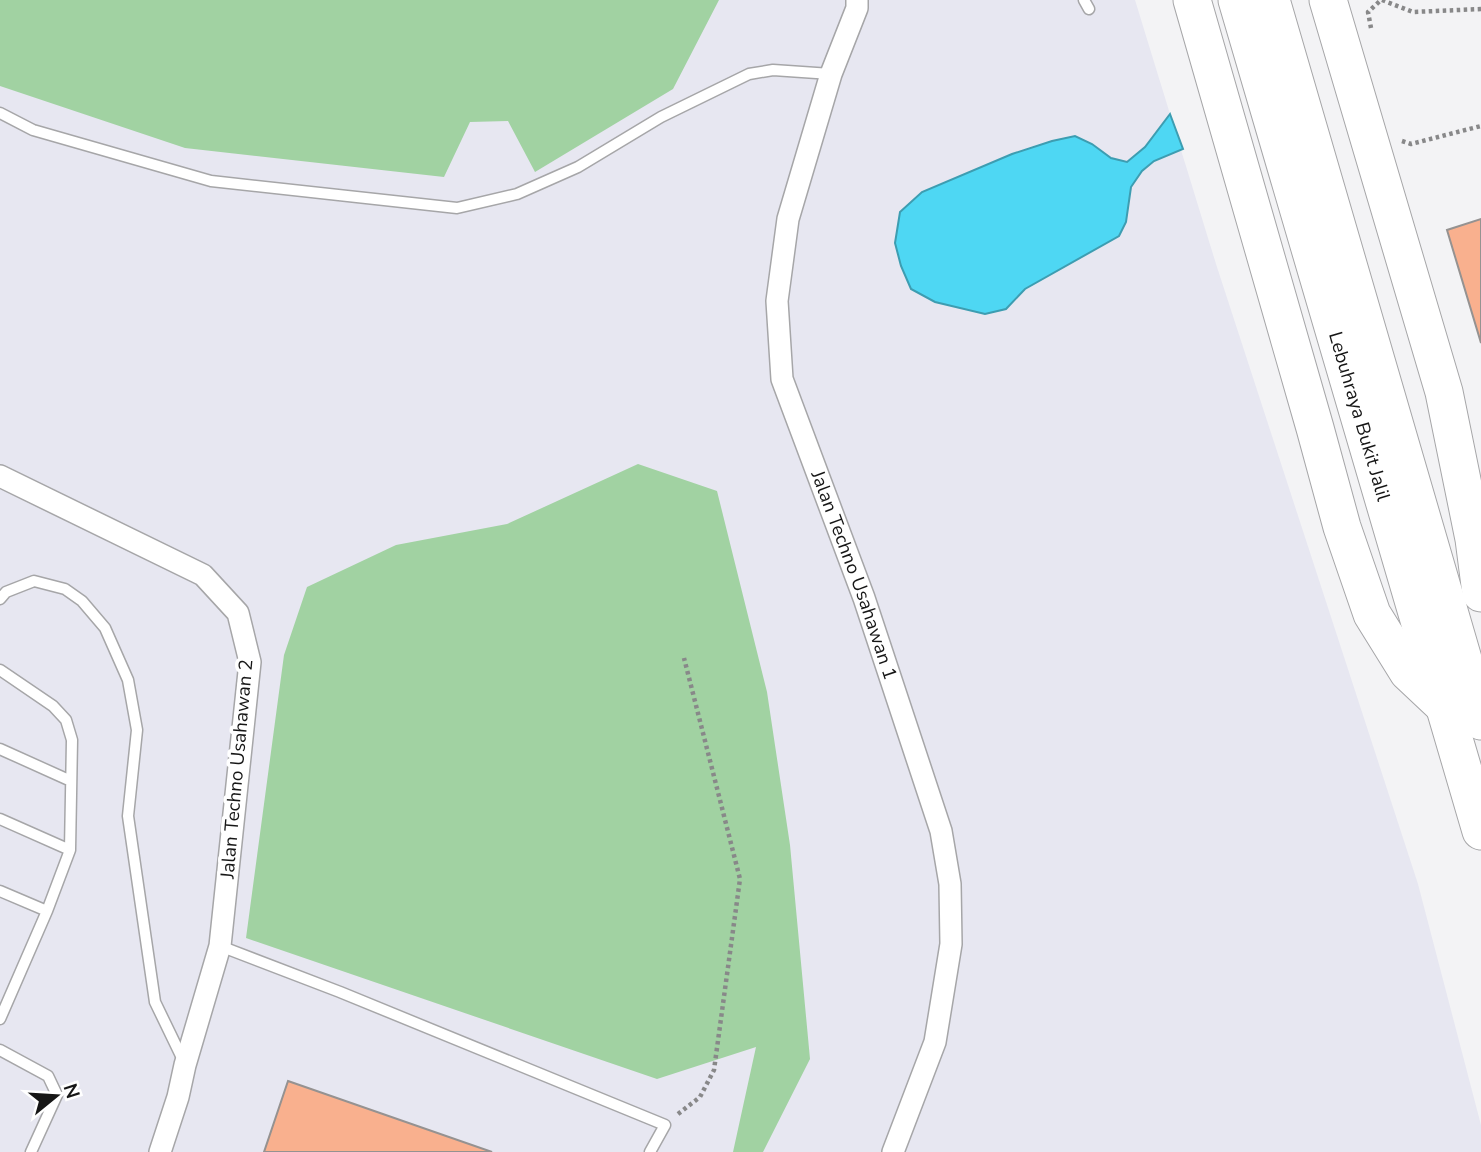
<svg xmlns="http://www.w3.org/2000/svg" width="1481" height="1152" font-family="'Nunito Sans',sans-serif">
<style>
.built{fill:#e7e7f1}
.green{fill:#a1d2a2}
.water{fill:#4ed7f3;stroke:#3d9db1;stroke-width:2}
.building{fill:#f9b08e;stroke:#959291;stroke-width:2}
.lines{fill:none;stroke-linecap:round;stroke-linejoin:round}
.service-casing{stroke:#a6a6a8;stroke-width:13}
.minor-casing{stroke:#a6a6a8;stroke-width:24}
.trunk-casing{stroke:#a6a6a8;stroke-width:39}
.path{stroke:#888889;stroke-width:4.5;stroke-dasharray:3.5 3.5;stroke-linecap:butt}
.service{stroke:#fff;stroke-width:10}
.minor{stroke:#fff;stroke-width:21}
.trunk{stroke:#fff;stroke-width:37}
.labels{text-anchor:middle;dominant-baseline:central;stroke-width:7;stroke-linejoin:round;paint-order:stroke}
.street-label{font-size:19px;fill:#161616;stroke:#fff}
</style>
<rect width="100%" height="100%" fill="#f3f3f5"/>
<path class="built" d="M 0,0 L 1135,0 L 1216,264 L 1418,884 L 1481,1125 L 1481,1152 L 0,1152 Z"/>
<path class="green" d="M 0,0 L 719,0 L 673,89 L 535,172 L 508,121 L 470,122 L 444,177 L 185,148 L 0,86 Z
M 638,464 L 717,491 L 767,692 L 790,845 L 810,1059 L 763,1152 L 733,1152 L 756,1047 L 657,1079 L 246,938 L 284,655 L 307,587 L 396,545 L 507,524 Z"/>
<path class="water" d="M 1170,114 L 1183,149 L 1154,161 L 1142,171 L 1131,187 L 1126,222 L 1119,236 L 1025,289 L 1006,309 L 985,314 L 935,302 L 911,289 L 901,266 L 895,243 L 900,212 L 922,192 L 1012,154 L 1052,141 L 1075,136 L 1092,144 L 1111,158 L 1127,162 L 1145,147 Z"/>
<path class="building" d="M 1481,219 L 1481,343 L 1447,230 Z
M 288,1081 L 492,1152 L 264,1152 Z"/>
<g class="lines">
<defs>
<path id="service" d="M 1084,0 L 1089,9
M 0,113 L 33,130 L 211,181 L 457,208 L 517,194 L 578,167 L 661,117 L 749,74 L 773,70 L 831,74
M 0,599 L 6,592 L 34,581 L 65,589 L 82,601 L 105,628 L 128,680 L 137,730 L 128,816 L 155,1002 L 184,1062
M 0,670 L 53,706 L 66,720 L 72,740 L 70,850 L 47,911 L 0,1019
M 0,749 L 71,781
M 0,819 L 70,850
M 0,891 L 47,911
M 220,946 L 340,992 L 665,1125 L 650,1152
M 0,1050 L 48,1076 L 57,1095 L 31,1152"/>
<g id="minor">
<path id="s1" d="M 857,0 L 857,8 L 831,74 L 788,219 L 777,301 L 782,379 L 864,598 L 941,831 L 950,884 L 951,944 L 935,1042 L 893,1152"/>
<path d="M 0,476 L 203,575 L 238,613 L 250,662 L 220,946 L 185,1065 L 178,1097 L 160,1152"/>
</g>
<g id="trunk">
<path d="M 1192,0 L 1315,428 L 1342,527 L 1372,614 L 1408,672 L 1442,704"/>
<path id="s2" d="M 1237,0 L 1481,831"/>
<path d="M 1271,0 L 1481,721"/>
<path d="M 1328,0 L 1444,392 L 1474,539 L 1481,593"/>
</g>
</defs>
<use href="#service" class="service-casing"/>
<use href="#minor" class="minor-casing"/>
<use href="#trunk" class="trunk-casing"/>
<path class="path" d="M 1382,0 L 1413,12 L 1481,9
M 1371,28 L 1368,12 L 1381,0
M 1402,141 L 1411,144 L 1481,126
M 678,1114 L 700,1097 L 714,1070 L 740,879 L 684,658"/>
<use href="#service" class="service"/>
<use href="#minor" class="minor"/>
<use href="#trunk" class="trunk"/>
</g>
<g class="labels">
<g class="street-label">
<text stroke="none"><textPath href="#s2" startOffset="434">Lebuhraya Bukit Jalil</textPath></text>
<text stroke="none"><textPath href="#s1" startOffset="600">Jalan Techno Usahawan 1</textPath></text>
<text transform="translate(237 769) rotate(-85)">Jalan Techno Usahawan 2</text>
</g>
</g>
<g transform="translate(56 1096) rotate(72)" stroke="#ffffff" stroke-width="5" paint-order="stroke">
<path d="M0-5L12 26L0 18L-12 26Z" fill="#161616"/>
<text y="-10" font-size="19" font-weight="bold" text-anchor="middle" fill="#161616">N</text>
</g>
</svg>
